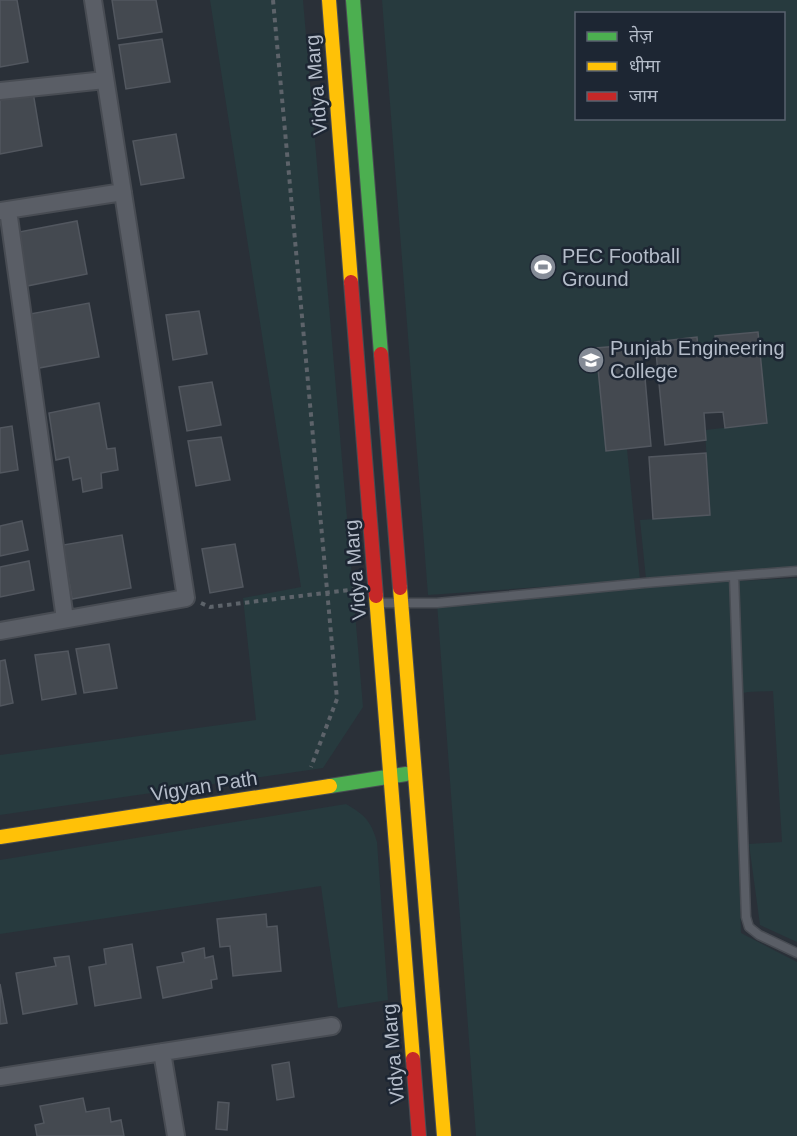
<svg xmlns="http://www.w3.org/2000/svg" width="797" height="1136" font-family="Arial,'Noto Sans Devanagari',sans-serif">
<style>
.green{fill:#273a3e;fill-rule:evenodd}
.building{fill:#444950;stroke:#52575f;stroke-width:1.5}
.lines{fill:none;stroke-linecap:round;stroke-linejoin:round}
.lane-casing{stroke:#484c53;stroke-width:11}
.street-casing{stroke:#484c53;stroke-width:20}
.fast-casing{stroke:#484c53;stroke-width:16}
.slow-casing{stroke:#484c53;stroke-width:16}
.jam-casing{stroke:#484c53;stroke-width:16}
.path{stroke:#5d636a;stroke-width:4;stroke-dasharray:4.5 4.5;stroke-linecap:butt}
.lane{stroke:#5a5e66;stroke-width:8}
.street{stroke:#5a5e66;stroke-width:16}
.fast{stroke:#4caf50;stroke-width:14}
.slow{stroke:#ffc107;stroke-width:14}
.jam{stroke:#c62828;stroke-width:14}
.labels{text-anchor:middle;dominant-baseline:central;stroke-width:5;stroke-linejoin:round;paint-order:stroke}
.street-label{font-size:20px;fill:#b4bcc9;stroke:#1d2633}
.poi-label{font-size:20px;fill:#b4bcc9;stroke:#1d2633;text-anchor:start}
</style>
<rect width="100%" height="100%" fill="#2a3038"/>
<path class="green" d="M 210,0 L 303,0 L 363,707 L 323,768 L 0,815 L 0,755 L 256,720 L 243,598 L 301,587 Z
M 382,0 L 797,0 L 797,568 L 646,579 L 640,520 L 710,515 L 705,430 L 767,423 L 758,332 L 716,347 L 698,349 L 696,337 L 596,348 L 606,450 L 627,449 L 640,580 L 428,595 ZM 576,14 L 784,14 L 784,118 L 576,118 Z
M 797,578 L 797,942 L 760,925 L 749,844 L 782,842 L 773,691 L 748,692 L 738,694 L 739,581 Z
M 730,580 L 741,933 L 797,962 L 797,1136 L 476,1136 L 437,603 Z
M 346,804 C 365,815 371,821 377,842 L 388,1000 L 338,1008 L 321,886 L 0,934 L 0,860 Z"/>
<path class="building" d="M 0,0 L 17,0 L 28,62 L 0,67 Z
M 112,0 L 156,0 L 162,32 L 118,39 Z
M 162,39 L 170,82 L 126,89 L 119,45 Z
M 33,92 L 42,146 L 0,154 L 0,98 Z
M 176,134 L 184,178 L 141,185 L 133,141 Z
M 77,221 L 87,274 L 27,286 L 19,232 Z
M 89,303 L 99,357 L 39,368 L 30,314 Z
M 199,311 L 207,354 L 173,360 L 166,315 Z
M 758,332 L 767,423 L 725,428 L 723,412 L 704,413 L 706,440 L 665,445 L 655,342 L 697,337 L 698,349 L 716,347 L 715,336 Z
M 642,344 L 651,446 L 606,451 L 596,348 Z
M 212,382 L 221,425 L 187,431 L 179,387 Z
M 99,403 L 107,449 L 115,448 L 118,470 L 101,473 L 102,488 L 83,492 L 81,478 L 73,480 L 69,457 L 56,460 L 49,413 Z
M 12,426 L 18,470 L 0,473 L 0,428 Z
M 221,437 L 230,480 L 196,486 L 188,441 Z
M 706,453 L 710,515 L 653,519 L 649,457 Z
M 22,521 L 28,550 L 0,556 L 0,526 Z
M 122,535 L 131,588 L 72,599 L 63,545 Z
M 235,544 L 243,587 L 210,593 L 202,549 Z
M 29,561 L 34,590 L 0,597 L 0,567 Z
M 109,644 L 117,688 L 84,693 L 76,649 Z
M 68,651 L 76,694 L 42,700 L 35,655 Z
M 5,660 L 13,703 L 0,706 L 0,661 Z
M 266,914 L 267,927 L 277,926 L 281,971 L 233,976 L 230,946 L 220,947 L 217,919 Z
M 132,944 L 141,998 L 95,1006 L 89,967 L 106,964 L 104,949 Z
M 204,948 L 205,958 L 213,956 L 217,979 L 211,980 L 212,988 L 163,998 L 157,967 L 184,962 L 182,953 Z
M 69,956 L 77,1004 L 23,1014 L 16,973 L 56,966 L 54,958 Z
M 0,984 L 7,1023 L 0,1024 Z
M 289,1062 L 294,1097 L 277,1100 L 272,1065 Z
M 83,1098 L 86,1112 L 109,1108 L 111,1122 L 121,1120 L 124,1136 L 37,1136 L 35,1125 L 44,1123 L 40,1106 Z
M 218,1102 L 229,1103 L 227,1130 L 216,1129 Z"/>
<g class="lines">
<defs>
<path id="lane" d="M 734,576 L 746,917 L 749,927 L 759,935 L 797,953
M 377,603 L 437,603 L 644,583 L 797,571"/>
<path id="street" d="M 0,91 L 105,80
M 8,210 L 65,619
M 0,211 L 123,192
M 0,631 L 186,598 L 93,0
M 162,1052 L 176,1136
M 0,1077 L 332,1026"/>
<path id="fast" d="M 353,0 L 381,354
M 330,786 L 406,774"/>
<path id="slow" d="M 329,0 L 351,282
M 400,588 L 444,1136
M 376,596 L 413,1059
M 0,837 L 330,786"/>
<path id="jam" d="M 351,282 L 376,596
M 381,354 L 400,588
M 413,1059 L 419,1136"/>
</defs>
<use href="#lane" class="lane-casing"/>
<use href="#street" class="street-casing"/>
<use href="#fast" class="fast-casing"/>
<use href="#slow" class="slow-casing"/>
<use href="#jam" class="jam-casing"/>
<path class="path" d="M 273,0 L 337,699 L 311,767
M 201,603 L 210,607 L 357,589"/>
<use href="#lane" class="lane"/>
<use href="#street" class="street"/>
<use href="#fast" class="fast"/>
<use href="#slow" class="slow"/>
<use href="#jam" class="jam"/>
</g>
<defs>
<symbol id="stadium-disc" viewBox="-11 -11 22 22"><circle r="9.5" fill="#848b96" stroke="#1d2633"/><path d="M0-5a6.5 5 0 1 0 0 10a6.5 5 0 1 0 0-10ZM-3.5-1.8h7v3.6h-7Z" fill="#fff"/></symbol>
<symbol id="university-disc" viewBox="-11 -11 22 22"><circle r="9.5" fill="#848b96" stroke="#1d2633"/><path d="M0-5L7-2L0 1L-7-2ZM-4 1L0 2.5L4 1V4Q0 6-4 4Z" fill="#fff"/></symbol>
</defs>
<g fill-rule="evenodd">
<use href="#stadium-disc" x="528" y="252" width="30" height="30"/>
<use href="#university-disc" x="576" y="345" width="30" height="30"/>
</g>
<g class="labels">
<g class="street-label">
<text transform="translate(316 85) rotate(-95)">Vidya Marg</text>
<text transform="translate(355 570) rotate(-95)">Vidya Marg</text>
<text transform="translate(204 786) rotate(-9)">Vigyan Path</text>
<text transform="translate(393 1054) rotate(-95)">Vidya Marg</text>
</g>
<g class="poi-label">
<text x="562" y="256">PEC Football<tspan x="562" dy="23">Ground</tspan></text>
<text x="610" y="348">Punjab Engineering<tspan x="610" dy="23">College</tspan></text>
</g>
</g>
<rect x="575" y="12" width="210" height="108" fill="#1d2633" stroke="#59626f" stroke-width="1.5"/>
<rect x="587" y="32" width="30" height="9" fill="#4caf50" stroke="#59626f" stroke-width="1.5"/>
<text x="629" y="42" font-size="18" fill="#b4bcc9">तेज़</text>
<rect x="587" y="62" width="30" height="9" fill="#ffc107" stroke="#59626f" stroke-width="1.5"/>
<text x="629" y="72" font-size="18" fill="#b4bcc9">धीमा</text>
<rect x="587" y="92" width="30" height="9" fill="#c62828" stroke="#59626f" stroke-width="1.5"/>
<text x="629" y="102" font-size="18" fill="#b4bcc9">जाम</text>
</svg>
